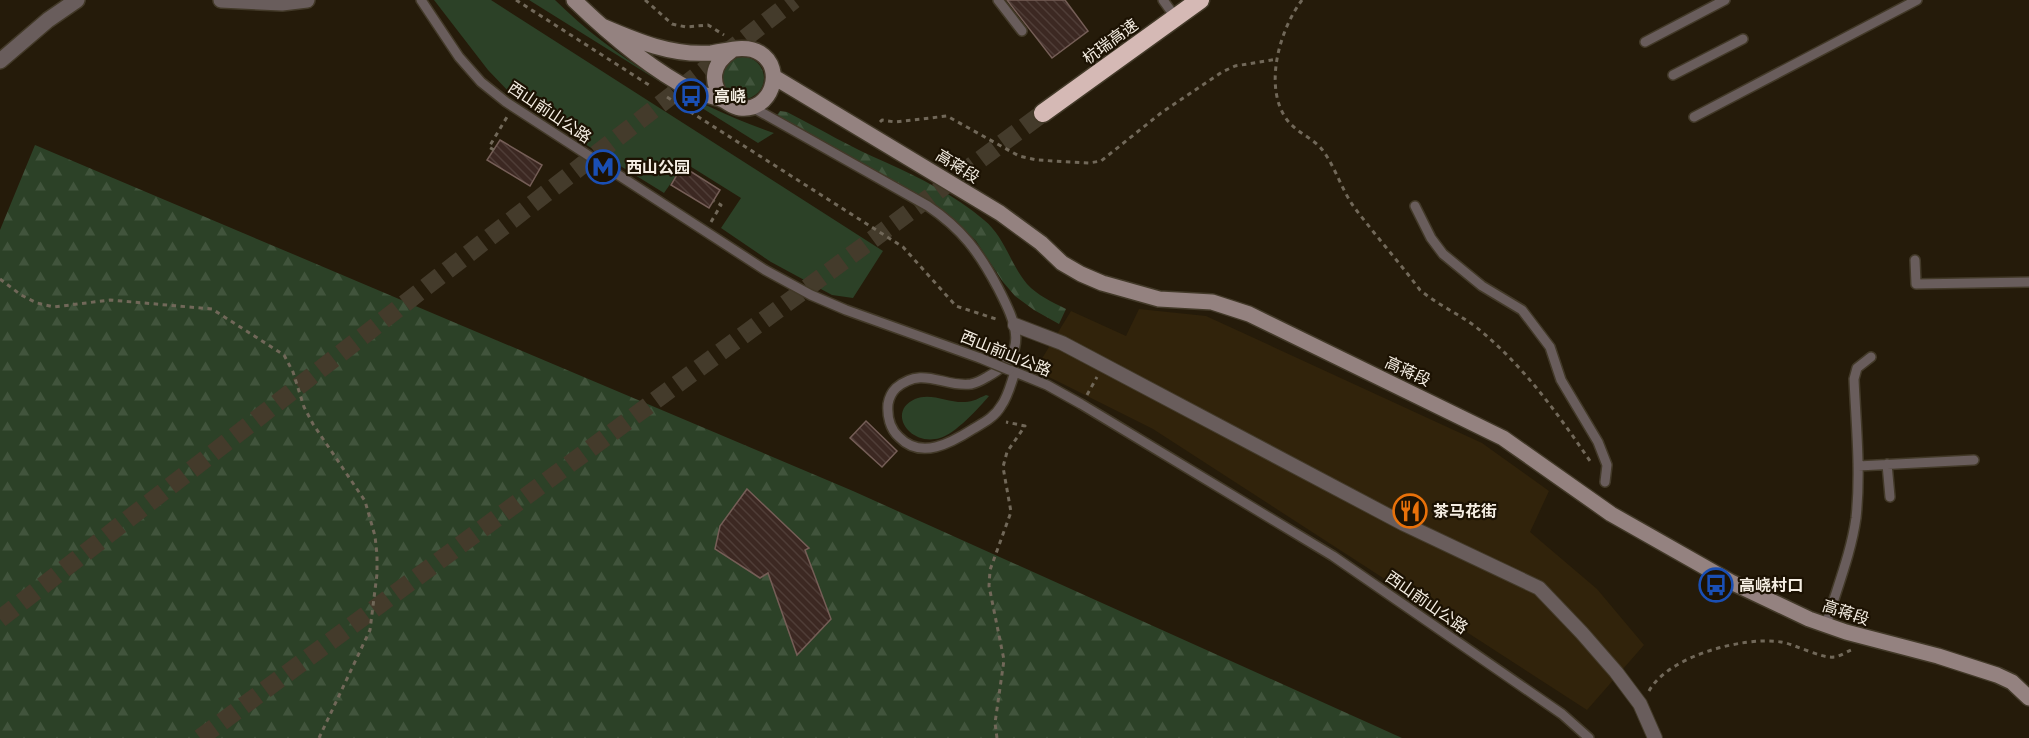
<svg xmlns="http://www.w3.org/2000/svg" width="2029" height="738" font-family="'Asap Condensed','Noto Sans SC',sans-serif">
<style>
.built{fill:#31230b}
.green{fill:#2c4127}
.forest{fill:url(#forest-firs)}
.building{fill:url(#building-back-hatch);stroke:#755e57;stroke-width:1.5}
.lines{fill:none;stroke-linecap:round;stroke-linejoin:round}
.motorway-tunnel{stroke:#443b2b;stroke-width:18;stroke-dasharray:18 9;stroke-linecap:butt}
.service-casing{stroke:#423928;stroke-width:12}
.pedestrian-casing{stroke:#423928;stroke-width:16}
.minor-casing{stroke:#423928;stroke-width:18}
.secondary-casing{stroke:#423928;stroke-width:18}
.motorway-casing{stroke:#423928;stroke-width:21}
.path{stroke:#716859;stroke-width:3;stroke-dasharray:4.5 4.5;stroke-linecap:butt}
.service{stroke:#695d5c;stroke-width:9}
.pedestrian{stroke:#695d5c;stroke-width:14}
.minor{stroke:#695d5c;stroke-width:15}
.secondary{stroke:#948280;stroke-width:15}
.motorway{stroke:#d5b9b5;stroke-width:18}
.service-bridge-casing{stroke:#423928;stroke-width:12;stroke-linecap:butt}
.service-bridge{stroke:#695d5c;stroke-width:9}
.labels{text-anchor:middle;dominant-baseline:central;stroke-width:4.5;stroke-linejoin:round;paint-order:stroke}
.street-label{font-size:16px;fill:#f5eee3;stroke:#1c1203}
.poi-label{font-size:16px;font-weight:bold;fill:#f5eee3;stroke:#1c1203;text-anchor:start}
</style>
<defs>
<pattern id="forest-firs" width="22" height="20" patternUnits="userSpaceOnUse" patternTransform="scale(1.5)"><rect width="22" height="20" fill="#2c4127"/><path d="M5 1l3.5 6h-7zM16 11l3.5 6h-7z" fill="#41543c"/></pattern>
<pattern id="building-back-hatch" width="6" height="6" patternUnits="userSpaceOnUse" patternTransform="scale(1.5)"><rect width="6" height="6" fill="#3c2822"/><path d="M-1 5l2 2M0 0l6 6M5-1l2 2" fill="none" stroke="#4f3d37"/></pattern>
</defs>
<rect width="100%" height="100%" fill="#251b0a"/>
<path class="built" d="M 1139,309 L 1206,316 L 1482,443 L 1549,491 L 1530,532 L 1597,589 L 1644,645 L 1587,710 L 1153,429 L 1035,370 L 1071,311 L 1126,336 Z"/>
<path class="green" d="M 434,0 L 491,0 L 883,251 L 853,298 L 832,295 L 771,262 L 721,228 L 741,198 L 685,163 L 664,193 L 580,141 L 510,93 L 488,70 Z
M 529,0 L 555,0 C 616,60 693,105 774,133 L 758,143 Z
M 986,395 L 989,396 C 979,408 955,434 940,438 C 910,447 886,412 915,399 C 931,392 948,403 965,402 C 973,402 979,398 986,395 Z"/>
<path class="forest" d="M722 78a21 21 0 1 1 42 0a21 21 0 1 1-42 0Z
M 780,111 L 787,112 C 820,129 852,148 885,162 C 920,178 955,195 984,220 C 1005,237 1010,264 1027,284 C 1037,295 1052,302 1066,309 L 1059,324 L 1034,310 L 1015,296 L 1003,282 L 976,241 L 951,217 L 780,120 L 777,115 Z
M 35,145 L 853,491 L 1402,738 L 0,738 L 0,230 Z"/>
<path class="building" d="M 1007,0 L 1065,0 L 1088,31 L 1052,58 Z
M 500,140 L 542,165 L 530,186 L 487,160 Z
M 682,166 L 720,190 L 709,208 L 671,185 Z
M 866,421 L 897,451 L 882,467 L 850,438 Z
M 747,489 L 809,548 L 805,550 L 831,619 L 797,655 L 768,573 L 760,578 L 715,549 L 720,526 Z"/>
<g class="lines">
<path class="motorway-tunnel" d="M 0,619 L 794,0
M 200,738 L 1043,113"/>
<defs>
<path id="service" d="M 421,0 L 459,57 L 481,82 L 506,102 L 765,270 L 811,295 L 846,310 L 980,358
M 998,0 L 1022,31
M 1163,0 L 1176,18
M 1645,42 L 1725,0
M 1673,75 L 1743,39
M 752,107 L 928,206 C 962,229 979,252 998,288 C 1016,323 1031,354 987,377 C 982,380 976,383 971,384 C 944,388 923,365 896,388 C 892,392 889,398 888,404 C 887,416 890,429 899,437 C 921,460 951,443 973,429 C 983,423 995,417 1001,406 C 1008,397 1011,383 1015,372
M 1694,117 L 1917,0
M 1415,206 L 1431,238 L 1443,254 L 1482,286 L 1522,310 L 1550,347 L 1561,380 L 1598,442 L 1607,465 L 1605,482
M 1915,260 L 1916,284 L 2029,282
M 1010,370 L 1047,385 L 1081,404 L 1333,556 L 1562,714 L 1589,738
M 1887,464 L 1890,497
M 1858,466 L 1974,460
M 1826,625 C 1836,590 1851,554 1856,518 C 1861,472 1856,425 1854,379 L 1857,368 L 1871,357"/>
<path id="pedestrian" d="M 1015,325 L 1062,343 L 1404,524 L 1539,588 L 1582,633 L 1616,672 L 1640,704 L 1655,738"/>
<path id="minor" d="M 221,0 L 282,3 L 307,0
M 0,61 L 48,20 L 77,0"/>
<path id="secondary" d="M 574,0 C 609,34 649,68 693,91 C 702,95 714,96 723,100 C 729,103 733,107 740,108 C 771,112 786,69 760,53 C 746,44 726,51 711,53 C 672,56 637,41 602,26
M 774,77 L 1000,213 L 1041,243 L 1062,263 L 1081,274 L 1102,283 L 1159,299 L 1212,302 L 1249,314 L 1503,438 L 1611,514 L 1731,582 L 1809,619 L 1846,632 L 1938,656 L 1997,675 L 2012,682 L 2029,698
M 724,100 C 709,82 712,64 731,51"/>
<path id="motorway" d="M 1043,113 L 1200,0"/>
</defs>
<use href="#service" class="service-casing"/>
<use href="#pedestrian" class="pedestrian-casing"/>
<use href="#minor" class="minor-casing"/>
<use href="#secondary" class="secondary-casing"/>
<use href="#motorway" class="motorway-casing"/>
<path class="path" d="M 516,0 L 649,85
M 645,0 L 672,24 L 686,27 L 708,25 L 724,35
M 1302,0 C 1280,29 1264,84 1285,117 C 1294,131 1309,136 1320,147 C 1334,163 1341,189 1354,207 C 1375,235 1399,262 1420,290 C 1439,306 1462,315 1481,331 C 1525,368 1558,414 1590,461
M 667,97 L 903,247 L 956,306 L 999,320
M 880,122 L 882,120 L 895,122 L 947,116 L 1019,156 L 1037,160 L 1089,163 L 1101,161 L 1161,113 L 1222,72 L 1235,66 L 1278,59
M 494,150 L 489,147 L 507,117
M 711,222 L 721,205 L 714,201
M 0,279 L 21,295 L 37,303 L 54,307 L 110,300 L 212,309 L 284,355 L 293,372 L 304,407 L 313,424 L 365,501 L 375,536 L 377,555 L 377,574 L 370,630 L 319,738
M 1087,395 L 1097,377
M 1649,691 C 1668,656 1744,636 1781,642 C 1794,644 1823,659 1834,657 C 1839,657 1846,652 1851,650
M 997,738 L 995,723 L 1004,660 L 989,586 L 990,570 L 1011,512 L 1003,467 L 1007,452 L 1025,426 L 1006,422"/>
<use href="#service" class="service"/>
<use href="#pedestrian" class="pedestrian"/>
<use href="#minor" class="minor"/>
<use href="#secondary" class="secondary"/>
<use href="#motorway" class="motorway"/>
<defs>
<path id="service-bridge" d="M 980,358 L 1009,370"/>
</defs>
<use href="#service-bridge" class="service-bridge-casing"/>
<use href="#service-bridge" class="service-bridge"/>
</g>
<defs>
<symbol id="bus-ring" viewBox="-11 -11 22 22"><circle r="9.5" fill="#1c1203" stroke="#1a4fb4" stroke-width="1.5"/><path d="M-5-6H5V4H4V6H2V4H-2V6H-4V4H-5ZM-3.5-4V0h7V-4ZM-3.5 1.2v1.5H-2V1.2ZM2 1.2v1.5H3.5V1.2Z" fill="#1a4fb4"/></symbol>
<symbol id="metro-ring" viewBox="-11 -11 22 22"><circle r="9.5" fill="#1c1203" stroke="#1a4fb4" stroke-width="1.5"/><path d="M-5.5 5V-5H-3L0 0L3-5H5.5V5H3V-.5L0 4L-3-.5V5Z" fill="#1a4fb4"/></symbol>
<symbol id="restaurant-ring" viewBox="-11 -11 22 22"><circle r="9.5" fill="#1c1203" stroke="#e8710a" stroke-width="1.5"/><path d="M-5-6h1v4h1v-4h1v4h1v-4h1v5L-1.5 .5V6h-2V.5L-5-1ZM5-6V6H3V1.5H1.5Q1.5-4 5-6Z" fill="#e8710a"/></symbol>
</defs>
<g fill-rule="evenodd">
<use href="#bus-ring" x="672" y="77" width="38" height="38"/>
<use href="#metro-ring" x="584" y="148" width="38" height="38"/>
<use href="#restaurant-ring" x="1391" y="492" width="38" height="38"/>
<use href="#bus-ring" x="1697" y="566" width="38" height="38"/>
</g>
<g class="labels">
<g class="street-label">
<text transform="translate(1110 41) rotate(-36)">杭瑞高速</text>
<text transform="translate(550 112) rotate(34)">西山前山公路</text>
<text transform="translate(958 166) rotate(32)">高蒋段</text>
<text transform="translate(1006 353) rotate(22)">西山前山公路</text>
<text transform="translate(1408 371) rotate(25)">高蒋段</text>
<text transform="translate(1427 602) rotate(35)">西山前山公路</text>
<text transform="translate(1846 612) rotate(18)">高蒋段</text>
</g>
<g class="poi-label">
<text x="714" y="96">高峣</text>
<text x="626" y="167">西山公园</text>
<text x="1433" y="511">茶马花街</text>
<text x="1739" y="585">高峣村口</text>
</g>
</g>
</svg>
